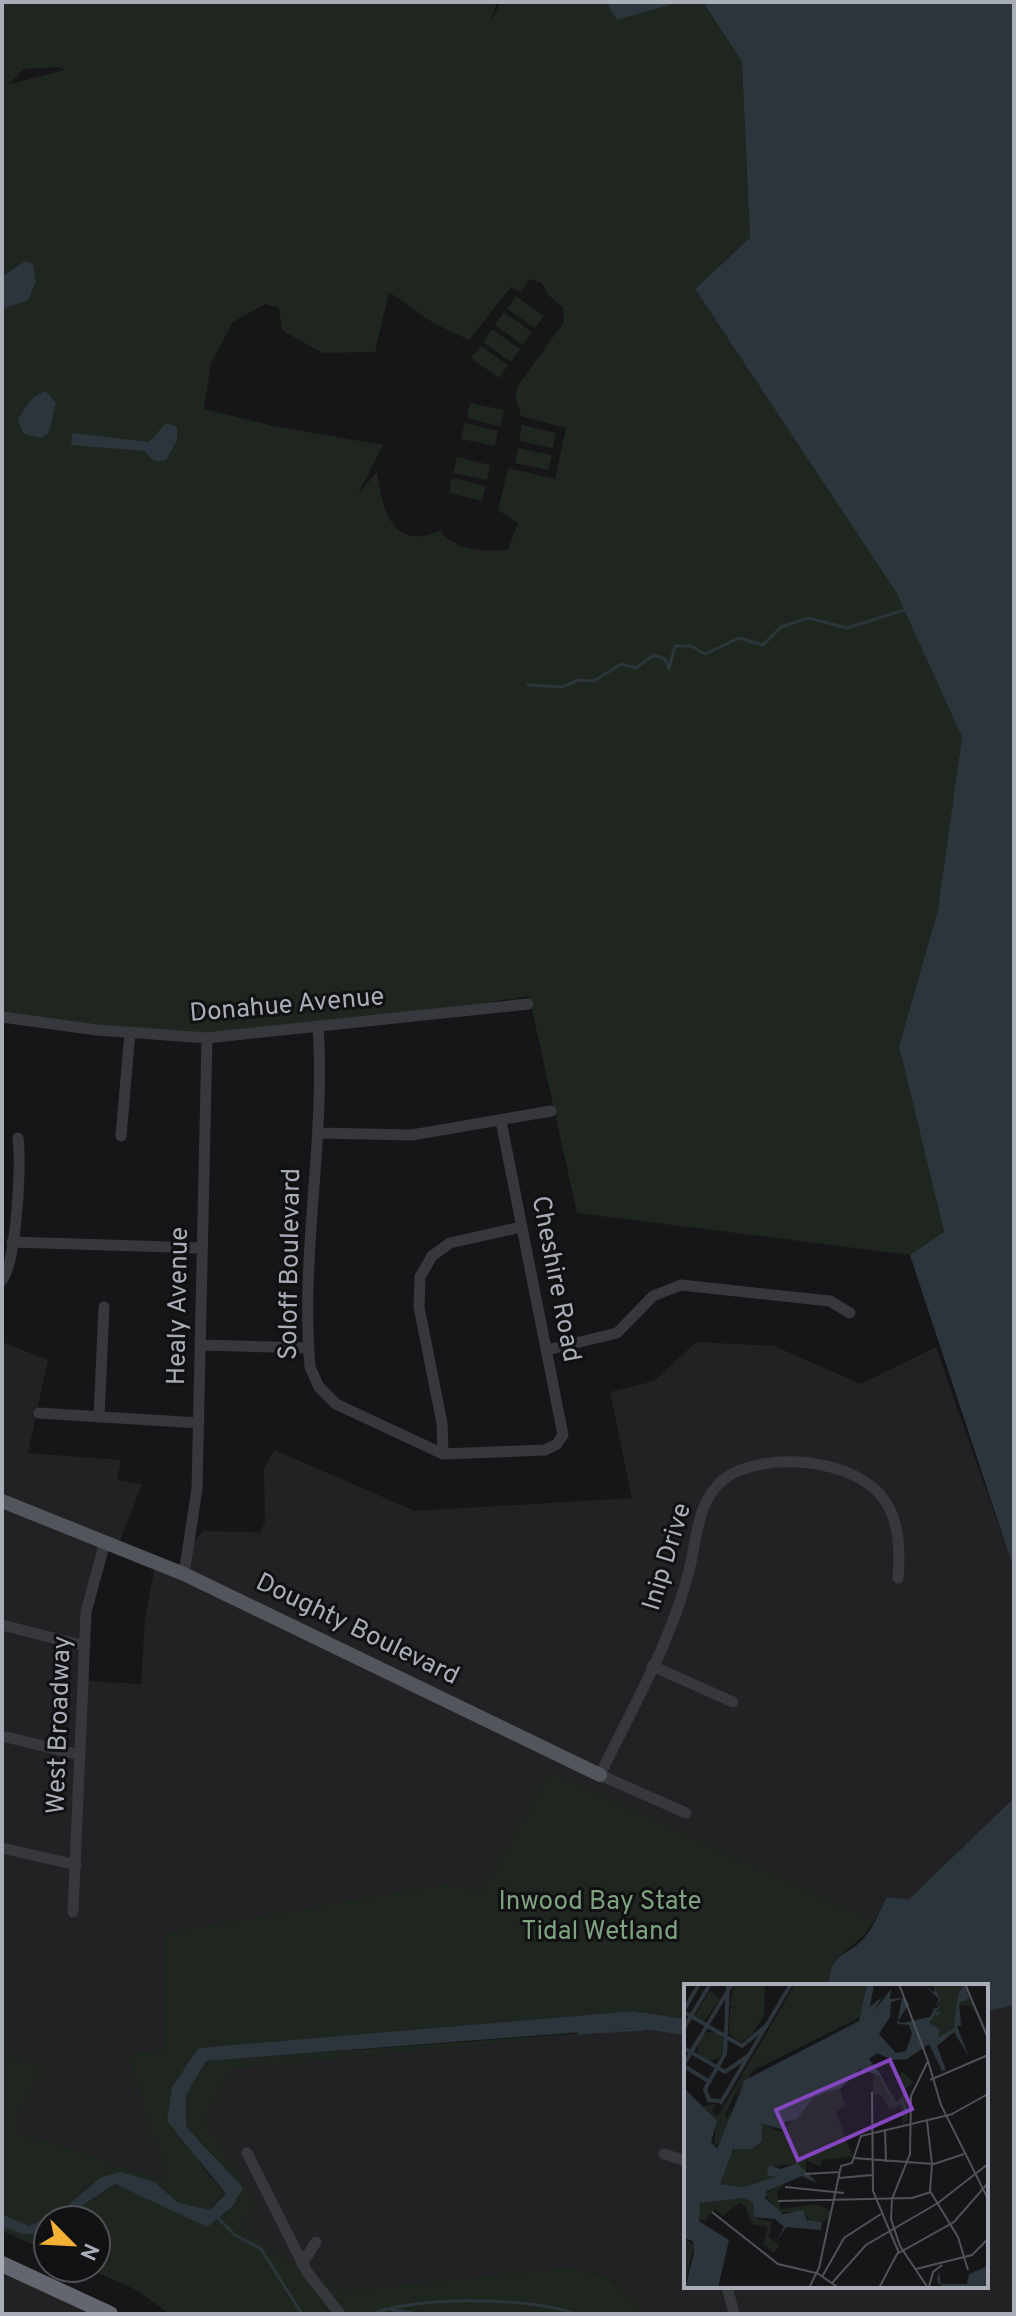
<svg xmlns="http://www.w3.org/2000/svg" width="1016" height="2316" font-family="Overpass,sans-serif">
<style>
.built{fill:#222225}
.green{fill:#1e261f;fill-rule:evenodd}
.water{fill:#2c353c}
.lines{fill:none;stroke-linecap:round;stroke-linejoin:round}
.stream{stroke:#2c353c;stroke-width:3}
.minor{stroke:#37383d;stroke-width:11}
.major{stroke:#53555c;stroke-width:14}
.highway{stroke:#63666e;stroke-width:16}
.labels{text-anchor:middle;dominant-baseline:central;stroke-width:6;stroke-linejoin:round;paint-order:stroke}
.street-label{font-size:26px;fill:#a8adb8;stroke:#111113}
.park-label{font-size:26px;fill:#7fa381;stroke:#111113}
.inset-river{fill:none;stroke:#2c353c;stroke-width:4}
.inset-road{fill:none;stroke:#505258;stroke-width:2}
.view{fill:#8446be;fill-opacity:0.15;stroke:#8446be;stroke-width:4}
.inset-edge{fill:none;stroke:#a8adb8;stroke-width:4}
</style>
<rect width="100%" height="100%" fill="#161618"/>
<path class="built" d="M 2,1342 L 48,1360 L 28,1453 L 121,1460 L 117,1480 L 142,1484 L 118,1546 L 109,1543 L 92,1606 L 86,1681 L 141,1684 L 145,1618 L 156,1561 L 181,1571 L 187,1550 L 203,1531 L 260,1532 L 265,1522 L 264,1469 L 274,1450 L 415,1511 L 632,1498 L 610,1392 L 654,1381 L 696,1342 L 774,1346 L 861,1384 L 936,1347 L 1014,1570 L 1014,1798 L 909,1899 L 887,1897 L 874,1921 L 550,1772 L 482,1892 L 442,1884 L 164,1933 L 163,2050 L 128,2054 L 168,2180 L 129,2170 L 46,2140 L 18,2135 L 18,2112 L 40,2073 L 39,2066 L 2,2053 Z
M 1014,2005 L 1014,2314 L 648,2314 L 609,2277 L 570,2267 L 346,2291 L 271,2250 L 239,2224 L 203,2119 L 232,2069 L 634,2028 L 686,2035 L 686,2286 L 986,2286 L 986,2012 Z
M 2,2259 L 107,2314 L 2,2314 Z"/>
<path class="green" d="M 2,2 L 497,2 L 489,25 L 501,2 L 606,2 L 617,19 L 681,2 L 703,2 L 742,62 L 750,239 L 695,289 L 896,592 L 962,737 L 938,909 L 899,1046 L 944,1232 L 910,1255 L 577,1213 L 529,996 L 366,1021 L 207,1038 L 2,1017 ZM 59,67 L 65,70 L 10,84 L 23,69 ZM 530,279 L 542,283 L 548,295 L 563,307 L 564,322 L 519,384 L 515,395 L 521,416 L 566,428 L 555,479 L 508,468 L 498,510 L 518,523 L 508,550 C 483,551 458,552 440,531 C 391,551 383,510 377,472 L 358,494 L 383,445 L 273,426 L 204,409 L 211,363 L 233,322 L 265,304 L 279,308 L 282,330 L 322,353 L 375,352 L 389,292 L 435,324 L 469,340 L 511,287 L 521,292 Z
M 516,296 L 544,316 L 535,328 L 507,309 Z
M 504,312 L 532,332 L 523,345 L 495,325 Z
M 492,329 L 520,349 L 511,362 L 483,342 Z
M 481,346 L 508,365 L 499,378 L 471,358 Z
M 470,403 L 504,410 L 500,426 L 467,418 Z
M 465,423 L 498,431 L 495,446 L 461,439 Z
M 522,425 L 556,433 L 553,448 L 519,441 Z
M 518,448 L 552,455 L 548,470 L 515,463 Z
M 457,457 L 490,465 L 487,480 L 453,473 Z
M 452,478 L 486,486 L 482,501 L 449,493 Z
M 550,1772 L 874,1921 C 857,1953 830,1947 829,1986 L 686,1986 L 686,2019 L 633,2011 L 198,2048 L 172,2087 L 199,2162 L 226,2195 L 210,2210 L 177,2202 L 155,2182 L 101,2177 L 60,2212 L 29,2226 L 2,2214 L 2,2053 L 39,2066 L 40,2073 L 18,2112 L 18,2135 L 46,2140 L 129,2170 L 168,2180 L 127,2054 L 163,2050 L 164,1933 L 442,1884 L 482,1892 Z
M 611,2031 L 232,2069 L 203,2119 L 256,2205 L 240,2224 L 271,2250 L 346,2291 L 570,2267 L 608,2277 L 648,2314 L 170,2314 L 136,2290 L 87,2268 L 96,2268 L 96,2220 L 60,2220 L 115,2184 L 206,2226 L 232,2207 L 231,2173 L 186,2126 L 185,2095 L 206,2061 Z
M 2,2226 C 19,2233 32,2238 48,2228 L 48,2251 L 2,2231 Z"/>
<path class="water" d="M 606,2 L 681,2 L 617,20 Z
M 703,2 L 1014,2 L 1014,1570 L 910,1255 L 944,1232 L 899,1046 L 938,909 L 962,737 L 896,592 L 695,289 L 750,238 L 742,62 Z
M 25,261 L 33,264 L 36,281 L 28,300 L 2,309 L 2,277 Z
M 46,391 L 56,403 L 49,433 L 41,438 L 24,434 L 18,421 C 25,406 30,397 46,391 Z
M 166,423 L 177,427 L 177,440 L 166,460 C 156,463 150,460 145,451 L 71,445 L 72,433 L 149,442 Z
M 1014,1798 L 1014,2005 L 986,2012 L 986,1986 L 829,1986 C 830,1950 847,1958 865,1937 C 874,1927 880,1909 887,1897 L 909,1899 Z
M 633,2011 L 686,2019 L 686,2035 L 634,2028 L 206,2061 L 186,2095 L 186,2126 L 243,2188 L 232,2207 L 207,2227 L 115,2184 L 60,2220 L 48,2220 L 48,2228 C 31,2239 20,2234 2,2226 L 2,2214 L 29,2226 L 60,2212 L 101,2177 L 121,2172 L 155,2182 L 177,2202 L 210,2210 L 226,2194 L 167,2121 L 172,2087 L 198,2048 Z"/>
<g class="lines">
<path class="stream" d="M 528,685 L 562,687 L 579,680 L 594,681 L 621,664 L 636,668 L 654,655 L 665,659 L 669,669 L 675,646 L 691,646 L 705,654 L 739,638 L 763,645 L 781,627 L 808,618 L 847,628 L 904,610
M 579,2033 L 643,2029
M 217,2217 L 235,2235 L 261,2249 L 302,2314
M 392,2310 L 420,2314
M 373,2314 C 412,2296 535,2297 575,2314"/>
<path class="minor" d="M 2,1017 L 97,1030 L 207,1038 L 528,1004
M 318,1026 C 326,1139 300,1253 310,1367 L 319,1387 L 336,1404 L 443,1454 L 545,1450 L 557,1444 L 563,1435 L 501,1121
M 318,1133 L 412,1135 L 551,1111
M 121,1136 L 130,1032
M 12,1242 L 202,1248
M 2,1280 C 17,1261 21,1164 18,1138
M 200,1345 L 308,1348
M 547,1350 L 617,1333 L 653,1296 L 681,1285 L 830,1301 L 850,1313
M 39,1413 L 199,1423
M 99,1417 L 104,1307
M 443,1454 L 442,1423 L 419,1307 L 420,1277 L 432,1256 L 450,1243 L 521,1227
M 184,1574 L 197,1489 L 207,1038
M 2,1625 L 85,1646
M 652,1666 L 733,1702
M 2,1736 L 80,1755
M 686,1813 L 600,1775 C 633,1706 675,1636 691,1562 C 697,1533 699,1499 724,1479 C 763,1450 858,1458 885,1501 C 900,1523 900,1553 898,1578
M 2,1848 L 76,1865
M 73,1912 L 86,1612 L 105,1542
M 247,2153 L 307,2272 L 340,2314
M 664,2154 L 686,2161
M 302,2264 L 316,2242
M 727,2286 L 734,2314"/>
<path class="major" d="M 2,1501 L 184,1574 L 600,1775"/>
<path class="highway" d="M 2,2264 L 110,2314"/>
</g>
<g class="labels">
<g class="street-label">
<text transform="translate(287 1006) rotate(-5)">Donahue Avenue</text>
<text transform="translate(291 1264) rotate(-89)">Soloff Boulevard</text>
<text transform="translate(555 1279) rotate(79)">Cheshire Road</text>
<text transform="translate(179 1306) rotate(-89)">Healy Avenue</text>
<text transform="translate(668 1557) rotate(-73)">Inip Drive</text>
<text transform="translate(357 1630) rotate(26)">Doughty Boulevard</text>
<text transform="translate(60 1725) rotate(-88)">West Broadway</text>
</g>
<g class="park-label">
<text x="600" y="1902">Inwood Bay State<tspan x="600" dy="30">Tidal Wetland</tspan></text>
</g>
</g>
<g transform="translate(684 1984)">
<rect width="304" height="304" fill="#161618"/>
<path d="M 50,0 L 81,0 L 80,32 L 68,51 L 57,58 L 45,50 L 46,23 L 53,25 L 46,21 ZM 111,0 L 183,0 L 177,33 L 70,86 L 51,113 L 59,93 L 41,131 L 44,135 L 44,132 L 47,126 L 45,144 L 30,165 L 32,136 L 16,123 L 32,120 L 28,128 L 34,132 ZM 249,0 L 280,0 L 273,20 L 285,12 L 294,32 L 287,22 L 274,21 L 270,44 L 252,54 L 256,45 L 244,39 L 257,16 ZM 26,6 L 36,16 L 20,37 L 11,32 ZM13 62a14 14 0 1 1 28 0a14 14 0 1 1-28 0ZM 218,88 L 230,98 L 221,105 L 224,136 L 219,140 L 217,121 L 206,126 L 196,111 L 189,110 L 189,91 L 196,92 L 214,119 L 219,109 L 213,96 ZM 156,104 L 161,121 L 152,128 L 169,173 L 137,176 L 137,183 L 122,176 L 122,189 L 110,180 L 86,183 L 90,194 L 60,203 L 35,200 L 45,171 L 52,163 L 64,165 L 78,140 L 97,148 L 130,113 ZM 102,199 L 93,208 L 97,225 L 132,220 L 147,227 L 145,236 L 129,239 L 119,228 L 95,228 L 81,210 ZM 61,214 L 70,219 L 74,235 L 88,238 L 85,253 L 95,261 L 90,269 L 79,260 L 84,243 L 68,240 L 61,222 L 55,219 L 39,232 L 31,225 L 21,237 L 14,235 L 17,219 ZM 0,254 L 10,261 L 0,304 Z" fill="#1e261f"/>
<path d="M 183,0 L 190,0 L 186,23 L 198,13 L 190,27 L 207,5 L 206,15 L 220,14 L 225,20 L 214,37 L 218,39 L 246,33 L 255,15 L 240,1 L 251,9 L 249,0 L 257,16 L 249,25 L 257,23 L 250,28 L 258,28 L 253,32 L 258,34 L 251,30 L 245,39 L 256,45 L 254,53 L 270,44 L 274,11 L 280,1 L 285,14 L 275,19 L 277,42 L 273,42 L 285,73 L 270,48 L 253,62 L 262,86 L 258,87 L 245,60 L 223,75 L 208,76 L 193,69 L 185,75 L 197,91 L 211,121 L 216,116 L 219,117 L 223,126 L 223,133 L 218,117 L 210,121 L 196,92 L 176,85 L 157,104 L 130,113 L 113,135 L 101,138 L 101,146 L 78,140 L 78,157 L 68,165 L 49,165 L 36,200 L 60,203 L 91,193 L 83,191 L 85,181 L 97,185 L 113,179 L 133,199 L 118,192 L 83,207 L 81,214 L 99,230 L 119,226 L 123,236 L 138,238 L 137,246 L 102,243 L 92,258 L 100,243 L 91,235 L 69,233 L 70,220 L 61,214 L 16,219 L 15,237 L 45,256 L 34,304 L 1,304 L 10,269 L 9,257 L 0,254 L 0,104 L 33,137 L 27,158 L 33,165 L 61,96 L 175,37 ZM 218,15 L 213,40 L 225,41 L 228,50 L 222,67 L 212,69 L 195,50 L 206,33 L 207,18 ZM 304,282 L 304,304 L 262,304 L 254,299 L 253,295 L 255,288 L 257,300 L 283,300 L 285,290 Z" fill="#2c353c" fill-rule="evenodd"/>
<path class="inset-river" d="M 0,26 L 15,0M 0,28 L 58,62 L 82,42M 0,44 L 26,0M 0,64 L 41,88 L 64,72M 0,80 L 48,0M 0,82 L 26,98M 37,117 L 25,116 L 21,105 L 41,70 L 44,0M 36,120 L 107,0"/>
<path class="inset-road" d="M 215,0 L 244,77 L 227,112 L 226,170 L 208,215 L 207,235 L 216,262 L 244,304M 281,0 L 304,54M 244,77 L 257,121 L 304,215M 246,96 L 304,71M 188,108 L 189,207 L 215,269M 268,130 L 304,110M 243,137 L 248,180M 201,145 L 202,178M 169,174 L 250,180 L 280,170M 248,180 L 246,207 L 274,253 L 284,286M 121,190 L 156,188M 155,194 L 188,191M 101,203 L 160,209M 94,217 L 228,214 L 247,208M 28,228 L 94,280 L 132,289M 232,285 L 288,271 L 304,255M 133,289 L 155,304M 138,293 L 160,254 L 197,230M 148,299 L 182,261 L 254,219 L 304,180M 245,303 L 249,288 L 258,281M 125,304 L 135,284 L 157,182 L 168,179 L 177,152 L 269,130M 195,304 L 213,270 L 270,238 L 304,199"/>
<path class="view" d="M 206,76 L 228,125 L 114,176 L 92,126 Z"/>
<rect width="304" height="304" class="inset-edge"/>
</g>
<rect width="1016" height="2316" fill="none" stroke="#a8adb8" stroke-width="8"/>
<g transform="translate(72 2244) rotate(114)"><circle r="38" fill="#111113" stroke="#4d4f55" stroke-width="2"/>
<path d="M0-6L14 30L0 20L-14 30Z" fill="#f2b134"/>
<text y="-12" font-size="22" font-weight="bold" text-anchor="middle" fill="#a8adb8">N</text>
</g>
</svg>
